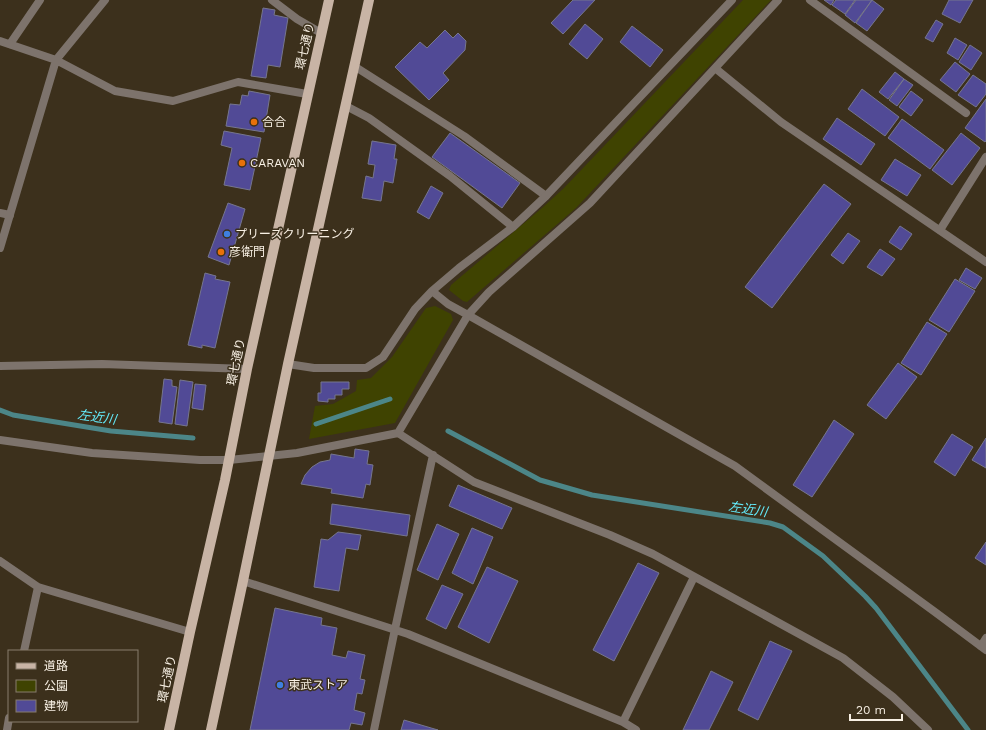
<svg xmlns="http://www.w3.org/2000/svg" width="986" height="730" font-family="'Work Sans','Noto Sans JP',sans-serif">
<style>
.green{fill:#3f4301}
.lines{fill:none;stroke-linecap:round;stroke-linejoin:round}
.stream{stroke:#4c8688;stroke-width:5}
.building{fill:#514a96;stroke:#76768e}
.service{stroke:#7d736c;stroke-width:8}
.minor{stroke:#7d736c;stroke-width:8}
.tertiary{stroke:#7d736c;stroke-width:8}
.primary{stroke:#c8b4a5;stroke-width:10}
.food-dot{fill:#e8710a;stroke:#3c301c;stroke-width:1.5}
.shop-dot{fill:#3f7fe0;stroke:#3c301c;stroke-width:1.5}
.labels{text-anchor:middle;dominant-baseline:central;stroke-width:3;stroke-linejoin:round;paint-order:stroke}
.street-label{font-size:12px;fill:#f8f0e4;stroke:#3c301c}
.poi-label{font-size:12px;fill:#f8f0e4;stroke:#3c301c;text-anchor:start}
.water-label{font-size:13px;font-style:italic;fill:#63ecfc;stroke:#3c301c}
</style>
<rect width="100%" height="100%" fill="#3c301c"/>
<path class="green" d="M 743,0 L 771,0 L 576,208 L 467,302 L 463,301 L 449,290 L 451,285 L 542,208 L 564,188 Z
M 435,306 L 451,314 L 453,320 L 395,423 L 309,439 L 315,406 L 333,404 L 356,391 L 357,380 L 371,378 L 392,357 L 426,308 Z"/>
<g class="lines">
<path class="stream" d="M 0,410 L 13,415 L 111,431 L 193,438
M 316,424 L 390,399
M 448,431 L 540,480 L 592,495 L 770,523 L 783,527 L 823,556 L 865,596 L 876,608 L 968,730"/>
</g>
<path class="building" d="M 573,0 L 595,0 L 563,34 L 551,23 Z
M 824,0 L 834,0 L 831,5 Z
M 836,0 L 855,0 L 845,14 L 832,5 Z
M 856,0 L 872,0 L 855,23 L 845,15 Z
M 872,0 L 884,9 L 867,31 L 856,23 Z
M 949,0 L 973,0 L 960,23 L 942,14 Z
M 263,8 L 275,10 L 274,15 L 288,18 L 280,67 L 268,65 L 266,78 L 251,76 Z
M 936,20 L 943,24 L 933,42 L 925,38 Z
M 585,24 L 603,39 L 587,59 L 569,44 Z
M 632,26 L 663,50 L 650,67 L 620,42 Z
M 445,30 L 453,38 L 458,33 L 466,41 L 465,50 L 443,73 L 449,80 L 429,100 L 395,67 L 420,42 L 427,48 Z
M 955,38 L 967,45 L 958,60 L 947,53 Z
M 970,45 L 982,53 L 971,70 L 959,62 Z
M 955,62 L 970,74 L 956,92 L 940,80 Z
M 895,72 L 904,79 L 888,99 L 879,92 Z
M 973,75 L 986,84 L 986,94 L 976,107 L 958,95 Z
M 904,79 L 913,85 L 897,106 L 889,100 Z
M 862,89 L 899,117 L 885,136 L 848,109 Z
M 249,91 L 270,95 L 264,132 L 226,126 L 230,104 L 240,105 L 242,95 L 248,96 Z
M 911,91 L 923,100 L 911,116 L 899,107 Z
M 986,99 L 986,141 L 985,142 L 965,128 Z
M 837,118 L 875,144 L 861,165 L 823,139 Z
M 902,119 L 944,150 L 930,169 L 888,138 Z
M 224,131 L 261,138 L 250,190 L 224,185 L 232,148 L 221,145 Z
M 450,133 L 520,183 L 502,208 L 432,157 Z
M 961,133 L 980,148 L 952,185 L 932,170 Z
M 372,141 L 396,145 L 394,159 L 397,159 L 393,183 L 384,181 L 381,201 L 362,198 L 366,176 L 373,178 L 375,165 L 368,164 Z
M 895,159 L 921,175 L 907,196 L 881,180 Z
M 824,184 L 851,204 L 772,308 L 745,287 Z
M 431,186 L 443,193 L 429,219 L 417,212 Z
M 228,203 L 245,209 L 229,265 L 208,257 Z
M 900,226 L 912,234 L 901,250 L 889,242 Z
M 848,233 L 860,241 L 843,264 L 831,255 Z
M 880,249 L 895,259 L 882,276 L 867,267 Z
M 966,268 L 982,278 L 975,289 L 959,280 Z
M 205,273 L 216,276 L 215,279 L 230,282 L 215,348 L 202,345 L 202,348 L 188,345 Z
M 955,279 L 975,291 L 949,332 L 929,320 Z
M 927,322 L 947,334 L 921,375 L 901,363 Z
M 898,363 L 917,377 L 886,419 L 867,405 Z
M 164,379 L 172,380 L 172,386 L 177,387 L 172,424 L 159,422 Z
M 180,380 L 193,382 L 187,426 L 175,424 Z
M 321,382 L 349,382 L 349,389 L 342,389 L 342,395 L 335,395 L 335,399 L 328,399 L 328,402 L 318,401 L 318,393 L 321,393 Z
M 195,384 L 206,385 L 203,410 L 192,408 Z
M 834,420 L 854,434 L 812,497 L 793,485 Z
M 952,434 L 973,447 L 955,476 L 934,462 Z
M 986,438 L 986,468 L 972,460 Z
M 355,449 L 369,451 L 367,464 L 373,465 L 370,485 L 366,484 L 363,498 L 331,493 L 332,489 L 301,484 L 305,475 L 312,467 L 320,462 L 330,460 L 331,454 L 354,458 Z
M 458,485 L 512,508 L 502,529 L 449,506 Z
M 332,504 L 410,515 L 407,536 L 330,524 Z
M 437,524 L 459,534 L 438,580 L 417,570 Z
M 472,528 L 493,537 L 473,584 L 452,573 Z
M 338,532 L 361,535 L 358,550 L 346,548 L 339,591 L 314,587 L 321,539 L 328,540 Z
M 986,542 L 986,565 L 975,558 Z
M 638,563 L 659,573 L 614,661 L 593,650 Z
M 487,567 L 518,581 L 489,643 L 458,627 Z
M 442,585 L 463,594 L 446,629 L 426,619 Z
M 275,608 L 322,618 L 321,625 L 337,628 L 332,655 L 346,658 L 348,651 L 365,655 L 360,679 L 365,680 L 362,694 L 357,693 L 354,710 L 365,713 L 362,725 L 351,723 L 349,730 L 250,730 Z
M 770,641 L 792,651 L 758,720 L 738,710 Z
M 711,671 L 733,682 L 709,730 L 683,730 Z
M 404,720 L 438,730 L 401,730 Z"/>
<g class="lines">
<path class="service" d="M 10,44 L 40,0
M 354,66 L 464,136 L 546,196
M 0,213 L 10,215
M 940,230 L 986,157
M 981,646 L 986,638"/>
<path class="minor" d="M 272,0 L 297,19 L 321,33
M 810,0 L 966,113
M 0,41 L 56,60 L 115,91 L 173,101 L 238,82 L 307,94
M 715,68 L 781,122 L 986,262
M 346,106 L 369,118 L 450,176 L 513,227
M 0,248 L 56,60 L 105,0
M 432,291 L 448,304 L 468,315
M 288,364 L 314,368 L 366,368 L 383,357 L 415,309 L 432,291 L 459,268 L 513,227 L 546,196 L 732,0
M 0,366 L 102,364 L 247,369
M 398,433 L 474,482 L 610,535 L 653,554 L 843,658 L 893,697 L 928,730
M 0,440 L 92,453 L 200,460 L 229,460 L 297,453 L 398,433 L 468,315 L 489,292 L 590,203 L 778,0
M 0,561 L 38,587 L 190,632
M 243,581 L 408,634 L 623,722 L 636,730
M 24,651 L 38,587
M 623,722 L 694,577
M 7,730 L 9,718
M 374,730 L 395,629 L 433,455"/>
<path class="tertiary" d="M 468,315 L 735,466 L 935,612 L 986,650"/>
<path class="primary" d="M 169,730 L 190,632 L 225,480 L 247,369 L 329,0
M 211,730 L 243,581 L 288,364 L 369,0"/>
</g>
<g class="food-dot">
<circle cx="254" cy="122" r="4"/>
<circle cx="242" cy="163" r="4"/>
<circle cx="221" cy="252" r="4"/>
</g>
<g class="shop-dot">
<circle cx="227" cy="234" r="4"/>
<circle cx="280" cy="685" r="4"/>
</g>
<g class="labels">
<g class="street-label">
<text transform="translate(305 46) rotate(-77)">環七通り</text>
<text transform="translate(236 362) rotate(-78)">環七通り</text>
<text transform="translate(167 679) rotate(-78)">環七通り</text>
</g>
<g class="poi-label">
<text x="262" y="122">合合</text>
<text x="250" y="163">CARAVAN</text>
<text x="235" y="234">プリーズクリーニング</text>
<text x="229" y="252">彦衛門</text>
<text x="288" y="685">東武ストア</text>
</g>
<g class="water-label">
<text transform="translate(97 417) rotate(8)">左近川</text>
<text transform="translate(748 509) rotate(9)">左近川</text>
</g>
</g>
<rect x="8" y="650" width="130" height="72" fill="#3c301c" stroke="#877d6c"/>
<rect x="16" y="663" width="20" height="6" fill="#c8b4a5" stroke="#877d6c"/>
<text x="44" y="670" font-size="12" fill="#f8f0e4">道路</text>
<rect x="16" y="680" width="20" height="12" fill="#3f4301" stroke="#877d6c"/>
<text x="44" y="690" font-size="12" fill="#f8f0e4">公園</text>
<rect x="16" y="700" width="20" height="12" fill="#514a96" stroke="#877d6c"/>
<text x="44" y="710" font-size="12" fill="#f8f0e4">建物</text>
<path d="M850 714v6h52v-6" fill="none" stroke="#f8f0e4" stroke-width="2"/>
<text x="856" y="714" font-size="12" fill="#f8f0e4" stroke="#3c301c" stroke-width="3" paint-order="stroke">20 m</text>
</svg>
